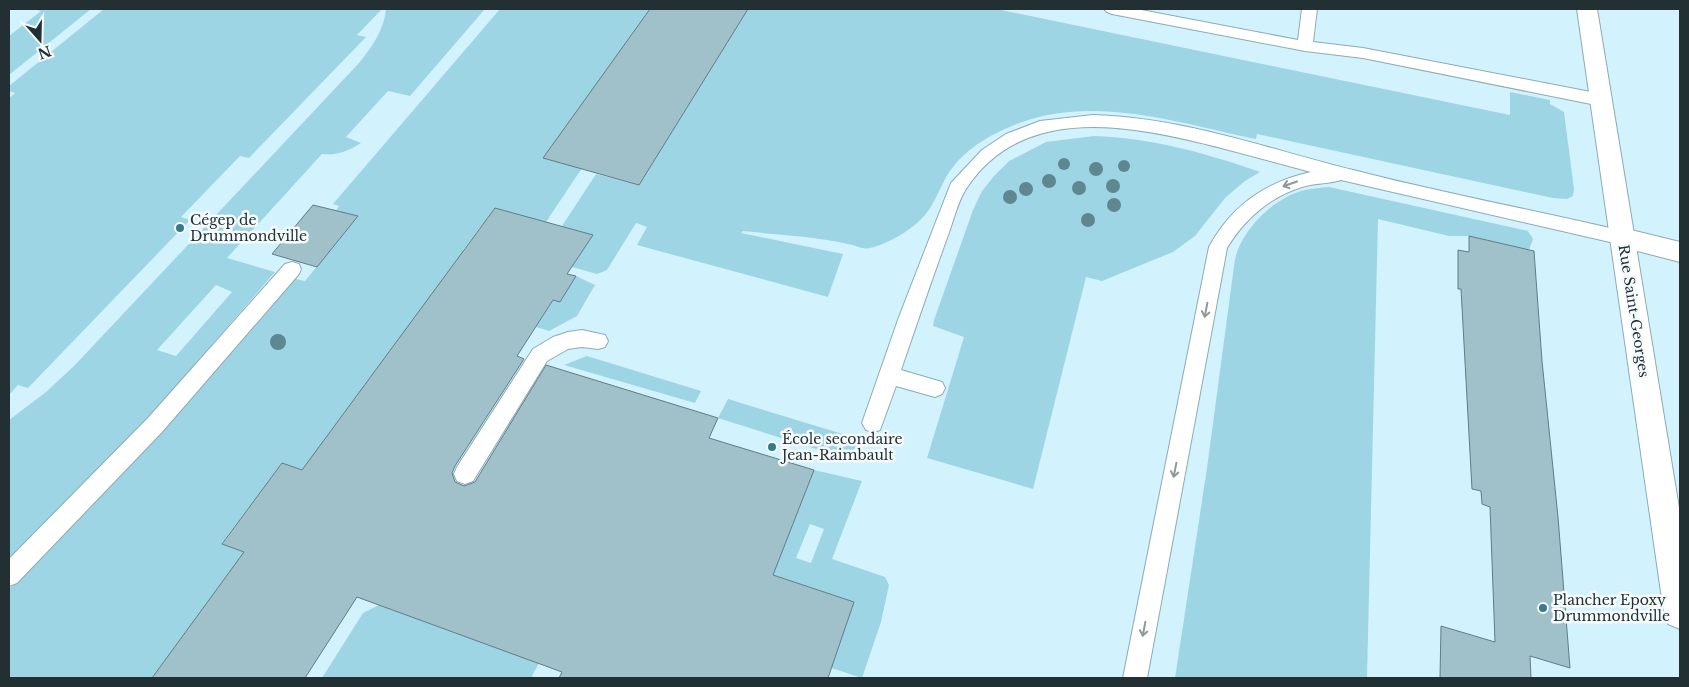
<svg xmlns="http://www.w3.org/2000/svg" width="1689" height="687" font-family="'Libre Baskerville',serif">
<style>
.green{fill:#9ed5e5;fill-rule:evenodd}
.building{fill:#a0c0ca;stroke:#5f7d86}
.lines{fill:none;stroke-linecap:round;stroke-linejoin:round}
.lane-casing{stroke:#8cabb4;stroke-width:2}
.street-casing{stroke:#8cabb4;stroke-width:2}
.secondary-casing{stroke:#8cabb4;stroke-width:2}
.lane{fill:#fff;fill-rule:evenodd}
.street{fill:#fff;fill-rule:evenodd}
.secondary{fill:#fff;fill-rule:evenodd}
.tree{fill:#5e8792}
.oneway{stroke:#919899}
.poi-dot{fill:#387a8c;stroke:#f5fbfd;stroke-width:2}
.labels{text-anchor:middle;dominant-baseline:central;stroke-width:5;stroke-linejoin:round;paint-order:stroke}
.poi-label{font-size:14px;fill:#233033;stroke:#f5fbfd;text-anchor:start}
.street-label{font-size:14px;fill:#233033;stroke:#f5fbfd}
</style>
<rect width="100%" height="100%" fill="#d2f3fd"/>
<path class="green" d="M 32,9 L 91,9 L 9,75 L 9,36 L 41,11 Z
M 104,9 L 382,9 L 357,35 L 366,37 L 249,158 L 240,156 L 181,217 L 190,220 L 28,388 L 18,385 L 9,395 L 9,98 L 15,93 L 9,91 L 9,86 Z
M 386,9 L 485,9 L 410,96 L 388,91 L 346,137 L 361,143 C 348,151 337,156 322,154 L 227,258 L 275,272 L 124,446 L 9,558 L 9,420 L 46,392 L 75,365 L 359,63 C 372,47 384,30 386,9 ZM 216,285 L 232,292 L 176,356 L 157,350 Z
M 500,9 L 650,9 L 544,158 L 582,168 L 546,222 L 495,208 L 463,250 L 474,253 L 302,470 L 282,463 L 222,543 L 244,552 L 152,678 L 9,678 L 9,589 L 128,465 L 292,278 L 305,281 L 358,216 L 336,211 L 339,206 L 333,204 Z
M 748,9 L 996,9 L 1510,115 L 1510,92 L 1550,100 L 1550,104 L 1564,112 L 1574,189 L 1573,196 L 1567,199 L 1553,198 L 1257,134 L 1256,139 C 1174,122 1085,91 1005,129 C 985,138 966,150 953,167 C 944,178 940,191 933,203 C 923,224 892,243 870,248 C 863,250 855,245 848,244 C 814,236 778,235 743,231 L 741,233 L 843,254 L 828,297 L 637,245 L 647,227 L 636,223 L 607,270 L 597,274 L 572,267 L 592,235 L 562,226 L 596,174 L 639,185 Z
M 1094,136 C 1152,138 1206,153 1260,172 L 1245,181 L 1225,198 L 1195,236 L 1173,252 L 1102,281 L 1086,277 L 1033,489 L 927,458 L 964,337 L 933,326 L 934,320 L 973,210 L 982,191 L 994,176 L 1009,161 L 1046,142 Z
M 1329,187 L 1528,231 L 1533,239 L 1529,250 L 1469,236 L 1449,236 L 1378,219 L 1367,678 L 1175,678 L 1207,468 L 1234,266 C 1235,260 1236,253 1239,247 C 1250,222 1278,196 1305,190 C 1313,188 1321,188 1329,187 Z
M 576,276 L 595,285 L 577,316 L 549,331 L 536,327 L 553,300 L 560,302 Z
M 587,356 L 701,391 L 695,403 L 564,365 Z
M 728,399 L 849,436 L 858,440 L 856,448 L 847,453 L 832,454 L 718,418 Z
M 814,470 L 862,481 L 832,559 L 885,577 L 889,585 L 881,622 L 862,678 L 831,668 L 854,602 L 773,575 ZM 810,524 L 824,529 L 811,563 L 796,558 Z
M 379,605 L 539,663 L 532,676 L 536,678 L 322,678 L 363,613 Z"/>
<path class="building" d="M 650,9 L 748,9 L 639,185 L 543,158 Z
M 313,205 L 358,216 L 317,267 L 272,254 Z
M 495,208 L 593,235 L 567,274 L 576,276 L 560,302 L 553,300 L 517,356 L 524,359 L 455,466 L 452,473 L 455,482 L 464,486 L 475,482 L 546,365 L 718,418 L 709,438 L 814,470 L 773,575 L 854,602 L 828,678 L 559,678 L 562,672 L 357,597 L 305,678 L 152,678 L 244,552 L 222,544 L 282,463 L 302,470 Z
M 1469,236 L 1534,251 L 1542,361 L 1558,517 L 1570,668 L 1530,656 L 1531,678 L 1440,678 L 1441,626 L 1495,642 L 1490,507 L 1482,504 L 1481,491 L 1472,489 L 1461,289 L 1458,289 L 1458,250 L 1469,252 Z"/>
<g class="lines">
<defs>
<path id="lane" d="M 1104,9 L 1136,9 L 1298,40 L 1302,9 L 1317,9 L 1313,42 L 1363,48 L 1601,94 L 1607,96 L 1609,100 L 1607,104 L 1601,106 L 1363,58 L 1305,51 L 1112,14 L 1107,12 Z
M 1093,115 C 1181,117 1268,149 1353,170 C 1442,193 1533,210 1623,231 L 1630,233 L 1632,238 L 1630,243 L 1623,245 L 1341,180 C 1328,184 1315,183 1302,187 C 1270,197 1244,219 1227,248 L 1147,678 L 1123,678 L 1209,247 C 1231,206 1265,182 1311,172 C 1273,162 1235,151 1197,142 C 1117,123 1019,108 966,189 C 957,203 953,223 947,238 C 931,282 916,326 901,370 L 942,382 L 945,388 L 942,394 L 935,397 L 896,386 L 880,430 L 873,432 L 866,430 L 862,423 L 899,317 L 951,183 L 982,150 L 1006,134 L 1040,121 Z
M 292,262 L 299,264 L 301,269 L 299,274 L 162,432 L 17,583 L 9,586 L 9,559 L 148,418 L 285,264 Z
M 582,330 L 605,335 L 608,341 L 605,347 L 598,349 L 582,347 L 568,349 L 547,361 L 473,481 L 465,484 L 457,481 L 454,474 L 457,467 L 533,349 L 553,337 L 568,332 Z"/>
<path id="street" d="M 1623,228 L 1680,242 L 1680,262 L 1614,245 L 1610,238 L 1614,231 Z"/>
<path id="secondary" d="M 1577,9 L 1597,9 L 1680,514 L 1680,629 L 1668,624 L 1664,613 Z"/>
</defs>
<use href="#lane" class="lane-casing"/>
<use href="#street" class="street-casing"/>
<use href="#secondary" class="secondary-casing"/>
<use href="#lane" class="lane"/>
<use href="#street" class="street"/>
<use href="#secondary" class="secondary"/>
</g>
<g class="tree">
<circle cx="1064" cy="164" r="6"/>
<circle cx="1124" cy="166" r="6"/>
<circle cx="1096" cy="169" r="7"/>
<circle cx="1049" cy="181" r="7"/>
<circle cx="1113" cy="186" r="7"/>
<circle cx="1079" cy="188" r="7"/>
<circle cx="1026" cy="189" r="7"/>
<circle cx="1010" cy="197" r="7"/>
<circle cx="1114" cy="205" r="7"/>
<circle cx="1088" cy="220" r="7"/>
<circle cx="278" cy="342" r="8"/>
</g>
<defs><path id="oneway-shaft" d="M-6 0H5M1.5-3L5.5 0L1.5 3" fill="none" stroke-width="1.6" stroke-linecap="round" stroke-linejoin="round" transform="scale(1.25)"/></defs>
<g class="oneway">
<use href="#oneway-shaft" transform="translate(1290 184) rotate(161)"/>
<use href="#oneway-shaft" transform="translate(1206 310) rotate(101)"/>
<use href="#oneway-shaft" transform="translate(1175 470) rotate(101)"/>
<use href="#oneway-shaft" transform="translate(1144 629) rotate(101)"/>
</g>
<g class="poi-dot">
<circle cx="180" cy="228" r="5"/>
<circle cx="772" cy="447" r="5"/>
<circle cx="1543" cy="608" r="5"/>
</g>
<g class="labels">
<g class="poi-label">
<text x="190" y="220">Cégep de<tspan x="190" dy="16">Drummondville</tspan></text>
<text x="782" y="439">École secondaire<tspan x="782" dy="16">Jean-Raimbault</tspan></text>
<text x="1553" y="600">Plancher Epoxy<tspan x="1553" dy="16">Drummondville</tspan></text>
</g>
<g class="street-label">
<text transform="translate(1634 311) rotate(81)">Rue Saint-Georges</text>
</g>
</g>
<rect width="1689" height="687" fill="none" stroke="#233033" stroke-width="20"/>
<g transform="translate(40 40) rotate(160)" stroke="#f5fbfd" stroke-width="4" paint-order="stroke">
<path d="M0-4L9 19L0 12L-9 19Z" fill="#233033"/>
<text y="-8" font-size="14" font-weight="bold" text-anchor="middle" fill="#233033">N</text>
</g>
</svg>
